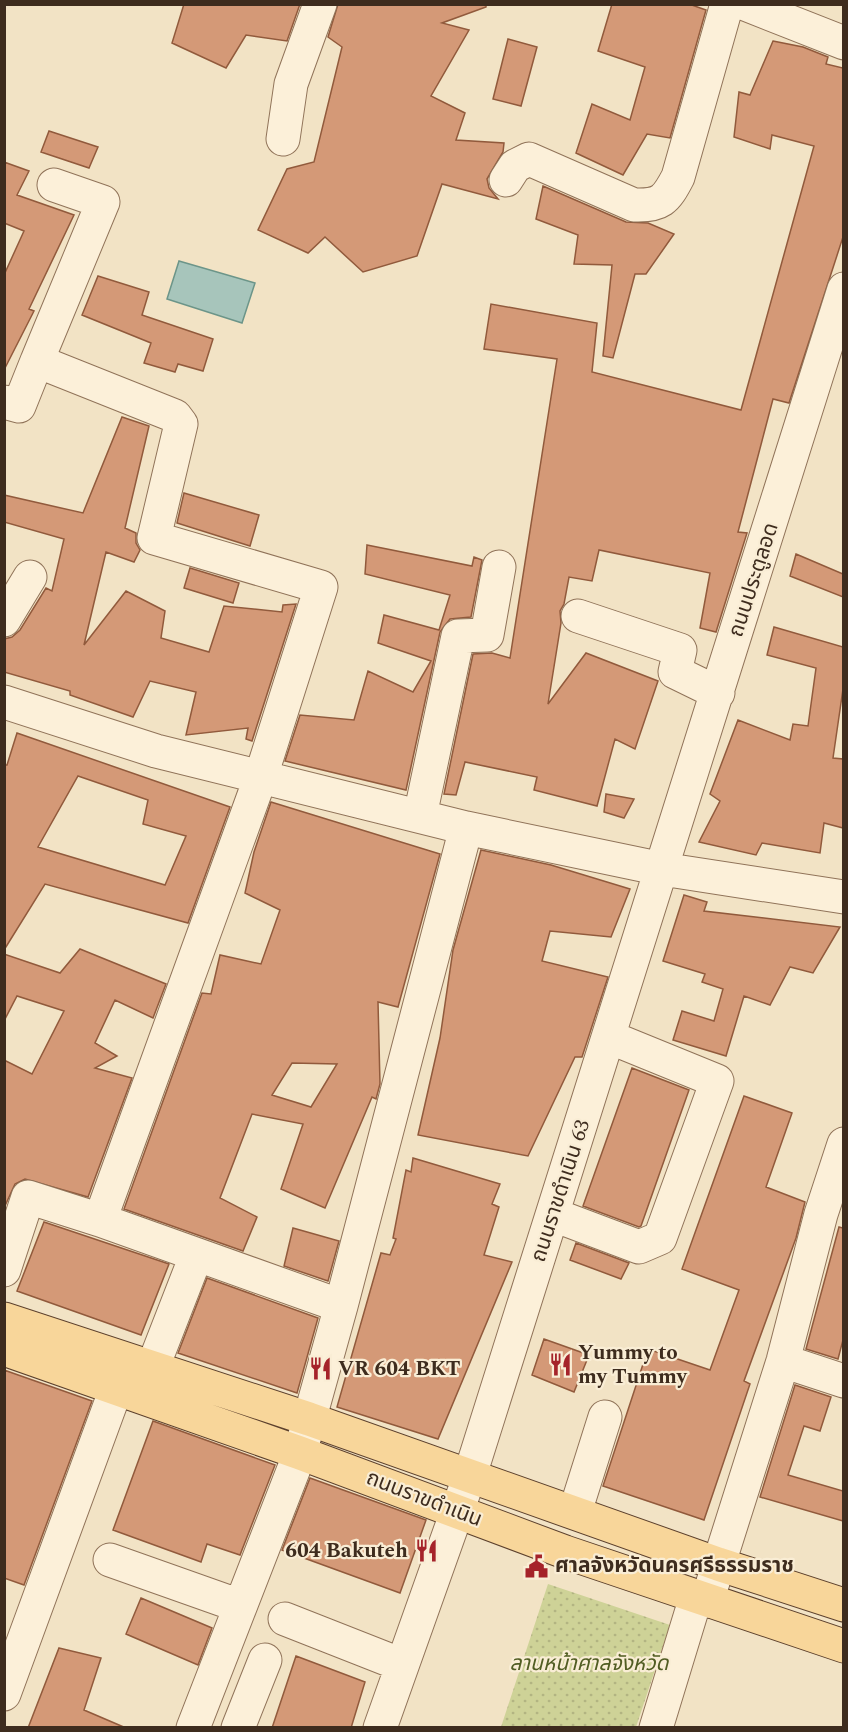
<svg xmlns="http://www.w3.org/2000/svg" width="848" height="1732" font-family="Spectral,'Noto Sans Thai',serif">
<style>
.park{fill:url(#park-dots)}
.water{fill:#a7c5bb;stroke:#6c9589;stroke-width:1.5}
.building{fill:#d49977;stroke:#915a3c;stroke-width:1.5;fill-rule:evenodd}
.lines{fill:none;stroke-linecap:round;stroke-linejoin:round}
.minor-casing{stroke:#907359;stroke-width:35}
.major-casing{stroke:#5d412d;stroke-width:35}
.minor{stroke:#fcf0d9;stroke-width:33}
.major{stroke:#f8d69a;stroke-width:33}
.labels{text-anchor:middle;dominant-baseline:central;stroke-width:4.5;stroke-linejoin:round;paint-order:stroke}
.street-label{font-size:21px;fill:#3e2c1e;stroke:#f9edd5}
.poi-label{font-size:21px;font-weight:bold;fill:#3e2c1e;stroke:#f9edd5;text-anchor:start}
.park-label{font-size:21px;font-style:italic;fill:#515d23;stroke:#f9edd5}
</style>
<defs>
<pattern id="park-dots" width="8" height="8" patternUnits="userSpaceOnUse" patternTransform="scale(1.5)"><rect width="8" height="8" fill="#ced297"/><path d="M2 2h.1M6 6h.1" fill="none" stroke="#b2b482" stroke-width="1.8" stroke-linecap="round"/></pattern>
</defs>
<rect width="100%" height="100%" fill="#f2e3c5"/>
<path class="park" d="M 548,1584 L 670,1625 L 636,1727 L 501,1727 Z"/>
<path class="water" d="M 179,261 L 255,283 L 242,323 L 167,299 Z"/>
<path class="building" d="M 184,4 L 300,4 L 287,41 L 246,35 L 226,68 L 172,43 Z
M 338,4 L 486,4 L 486,7 L 442,23 L 469,30 L 431,96 L 465,113 L 456,140 L 504,143 L 503,152 L 487,179 L 489,188 L 498,199 L 442,184 L 417,256 L 363,272 L 325,237 L 308,253 L 258,230 L 287,169 L 314,162 L 342,47 L 328,37 Z
M 612,4 L 689,4 L 706,10 L 670,138 L 647,134 L 623,175 L 576,153 L 592,104 L 630,120 L 645,67 L 598,51 Z
M 508,39 L 537,47 L 521,106 L 493,99 Z
M 773,41 L 803,47 L 828,57 L 826,64 L 843,68 L 843,237 L 789,403 L 773,399 L 738,532 L 747,533 L 716,632 L 700,628 L 710,573 L 599,550 L 592,581 L 569,577 L 564,604 L 560,611 L 561,623 L 548,704 L 586,653 L 658,681 L 635,749 L 615,739 L 597,806 L 534,790 L 537,777 L 465,762 L 456,795 L 444,794 L 473,654 L 492,653 L 510,658 L 557,359 L 484,349 L 491,304 L 597,323 L 592,372 L 741,410 L 814,146 L 772,135 L 770,149 L 734,137 L 739,92 L 750,95 Z
M 49,131 L 98,147 L 89,168 L 41,152 Z
M 4,162 L 29,171 L 17,195 L 74,215 L 29,309 L 34,311 L 4,370 L 4,275 L 24,231 L 4,223 Z
M 543,186 L 626,222 L 648,223 L 674,234 L 646,274 L 635,274 L 613,358 L 603,356 L 612,265 L 574,264 L 578,235 L 536,219 Z
M 98,276 L 149,292 L 142,315 L 213,339 L 203,371 L 178,364 L 175,372 L 144,363 L 151,343 L 82,315 Z
M 122,417 L 149,426 L 125,528 L 136,533 L 136,543 L 140,550 L 134,562 L 106,552 L 84,645 L 126,591 L 165,611 L 161,638 L 209,652 L 224,606 L 282,612 L 283,605 L 296,604 L 252,741 L 246,739 L 248,728 L 186,735 L 196,692 L 150,681 L 133,717 L 70,695 L 70,691 L 4,672 L 4,639 L 12,637 L 20,630 L 46,588 L 52,591 L 64,539 L 4,522 L 4,495 L 83,513 Z
M 184,493 L 259,515 L 250,546 L 177,523 Z
M 367,545 L 472,566 L 474,557 L 482,560 L 471,617 L 450,619 L 440,632 L 406,790 L 285,761 L 300,715 L 354,720 L 368,671 L 413,692 L 431,661 L 378,643 L 384,615 L 439,630 L 450,595 L 365,574 Z
M 796,554 L 843,574 L 843,597 L 790,576 Z
M 190,568 L 239,583 L 233,603 L 184,588 Z
M 774,627 L 843,647 L 843,689 L 833,758 L 843,759 L 843,828 L 824,823 L 820,853 L 762,843 L 756,855 L 699,842 L 720,801 L 710,794 L 738,720 L 790,740 L 793,724 L 808,726 L 816,668 L 767,655 Z
M 17,733 L 230,807 L 188,923 L 45,884 L 4,950 L 4,765 L 7,765 ZM 78,776 L 148,800 L 143,824 L 186,836 L 165,885 L 38,847 Z
M 606,794 L 634,799 L 624,818 L 604,812 Z
M 271,802 L 440,854 L 398,1007 L 378,1002 L 380,1084 L 376,1099 L 372,1097 L 325,1208 L 281,1189 L 303,1124 L 252,1114 L 220,1198 L 257,1217 L 243,1251 L 124,1209 L 202,993 L 211,994 L 220,955 L 261,964 L 280,910 L 245,893 L 254,852 ZM 292,1063 L 337,1064 L 311,1107 L 272,1095 Z
M 481,850 L 551,865 L 630,889 L 611,937 L 550,931 L 542,961 L 608,977 L 582,1057 L 575,1057 L 528,1156 L 418,1135 L 440,1038 L 453,950 Z
M 684,895 L 707,902 L 704,911 L 840,927 L 813,973 L 790,967 L 770,1005 L 744,996 L 726,1056 L 673,1040 L 682,1011 L 714,1021 L 723,989 L 702,982 L 705,974 L 663,961 Z
M 80,949 L 166,984 L 153,1018 L 115,1000 L 95,1043 L 117,1056 L 95,1068 L 132,1078 L 88,1197 L 25,1179 L 15,1184 L 4,1208 L 4,1060 L 32,1074 L 64,1011 L 17,996 L 4,1021 L 4,954 L 60,973 Z
M 632,1068 L 689,1090 L 641,1226 L 639,1227 L 583,1206 Z
M 744,1096 L 792,1113 L 766,1187 L 805,1202 L 796,1238 L 744,1381 L 750,1384 L 704,1520 L 603,1486 L 648,1349 L 710,1370 L 739,1290 L 682,1269 Z
M 413,1158 L 500,1184 L 492,1204 L 499,1207 L 484,1255 L 512,1262 L 438,1439 L 337,1407 L 381,1253 L 390,1255 L 396,1239 L 393,1238 L 406,1170 L 411,1172 Z
M 44,1222 L 169,1264 L 141,1335 L 17,1291 Z
M 839,1227 L 843,1228 L 843,1340 L 838,1359 L 806,1349 Z
M 293,1228 L 339,1241 L 328,1281 L 284,1266 Z
M 576,1243 L 629,1263 L 621,1279 L 570,1260 Z
M 207,1278 L 318,1318 L 297,1393 L 178,1353 Z
M 544,1339 L 589,1355 L 574,1392 L 532,1375 Z
M 4,1370 L 92,1401 L 24,1585 L 4,1578 Z
M 795,1385 L 831,1397 L 820,1431 L 804,1426 L 788,1475 L 843,1491 L 843,1521 L 760,1497 Z
M 153,1421 L 275,1465 L 240,1555 L 207,1544 L 201,1562 L 113,1530 Z
M 310,1478 L 426,1520 L 400,1593 L 282,1550 Z
M 141,1598 L 212,1628 L 198,1665 L 126,1634 Z
M 59,1648 L 101,1658 L 84,1710 L 126,1728 L 28,1728 Z
M 296,1656 L 365,1682 L 351,1728 L 272,1728 Z"/>
<g class="lines">
<defs>
<path id="minor" d="M 745,4 L 844,43
M 283,139 L 291,84 L 320,4
M 506,180 L 515,166 L 529,159 L 634,205 C 661,206 666,200 678,177 L 727,4
M 54,185 L 103,202 L 37,361 L 175,416 L 181,424 L 154,538 L 321,587 L 261,776 L 100,1220 L 341,1306
M 4,402 L 19,406 L 37,361
M 578,616 L 680,650 L 675,672 L 718,693
M 4,620 L 30,577
M 4,702 L 156,751 L 466,828 L 662,869 L 844,897
M 420,816 L 458,636 L 487,635 L 499,567
M 554,1215 L 639,1247 L 660,1238 L 717,1081 L 609,1037
M 4,1270 L 28,1197 L 100,1220
M 783,1361 L 844,1381
M 152,1369 L 196,1256
M 575,1512 L 605,1417
M 110,1560 L 240,1606
M 707,1601 L 783,1361 L 821,1214 L 844,1144
M 285,1619 L 402,1665
M 4,1694 L 116,1389
M 193,1728 L 300,1453 L 341,1306 L 466,828
M 238,1728 L 265,1660
M 380,1728 L 470,1475 L 844,289
M 656,1728 L 696,1597"/>
<path id="major" d="M 4,1319 L 309,1419 L 718,1564 L 844,1605
M 4,1349 L 300,1453 L 565,1552 L 844,1646"/>
</defs>
<use href="#minor" class="minor-casing"/>
<use href="#major" class="major-casing"/>
<use href="#minor" class="minor"/>
<use href="#major" class="major"/>
</g>
<defs>
<symbol id="restaurant-bare" viewBox="-9 -9 18 18"><path d="M-5-6h1v4h1v-4h1v4h1v-4h1v5L-1.5 .5V6h-2V.5L-5-1ZM5-6V6H3V1.5H1.5Q1.5-4 5-6Z" fill="#a5232a" stroke="#f9edd5" stroke-width="2.5" paint-order="stroke"/></symbol>
<symbol id="civic-bare" viewBox="-9 -9 18 18"><path d="M-.6-6.5H3V-4.5H.6V-3L4-1V1h2V6H-6V1h2V-1L-.6-3ZM-1.2 2.5V6h2.4V2.5Z" fill="#a5232a" stroke="#f9edd5" stroke-width="2.5" paint-order="stroke"/></symbol>
</defs>
<g fill-rule="evenodd">
<use href="#restaurant-bare" x="544" y="1348" width="33" height="33"/>
<use href="#restaurant-bare" x="304" y="1352" width="33" height="33"/>
<use href="#restaurant-bare" x="410" y="1534" width="33" height="33"/>
<use href="#civic-bare" x="520" y="1550" width="33" height="33"/>
</g>
<g class="labels">
<g class="street-label">
<text transform="translate(754 580) rotate(-72)">ถนนประตูลอด</text>
<text transform="translate(561 1191) rotate(-72)">ถนนราขดำเนิน 63</text>
<text transform="translate(424 1499) rotate(21)">ถนนราขดำเนิน</text>
</g>
<g class="poi-label">
<text x="578" y="1353">Yummy to<tspan x="578" dy="24">my Tummy</tspan></text>
<text x="338" y="1369">VR 604 BKT</text>
<text x="408" y="1551" text-anchor="end">604 Bakuteh</text>
<text x="555" y="1566">ศาลจังหวัดนครศรีธรรมราช</text>
</g>
<g class="park-label">
<text x="589" y="1664">ลานหน้าศาลจังหวัด</text>
</g>
</g>
<rect width="848" height="1732" fill="none" stroke="#3e2c1e" stroke-width="12"/>
</svg>
